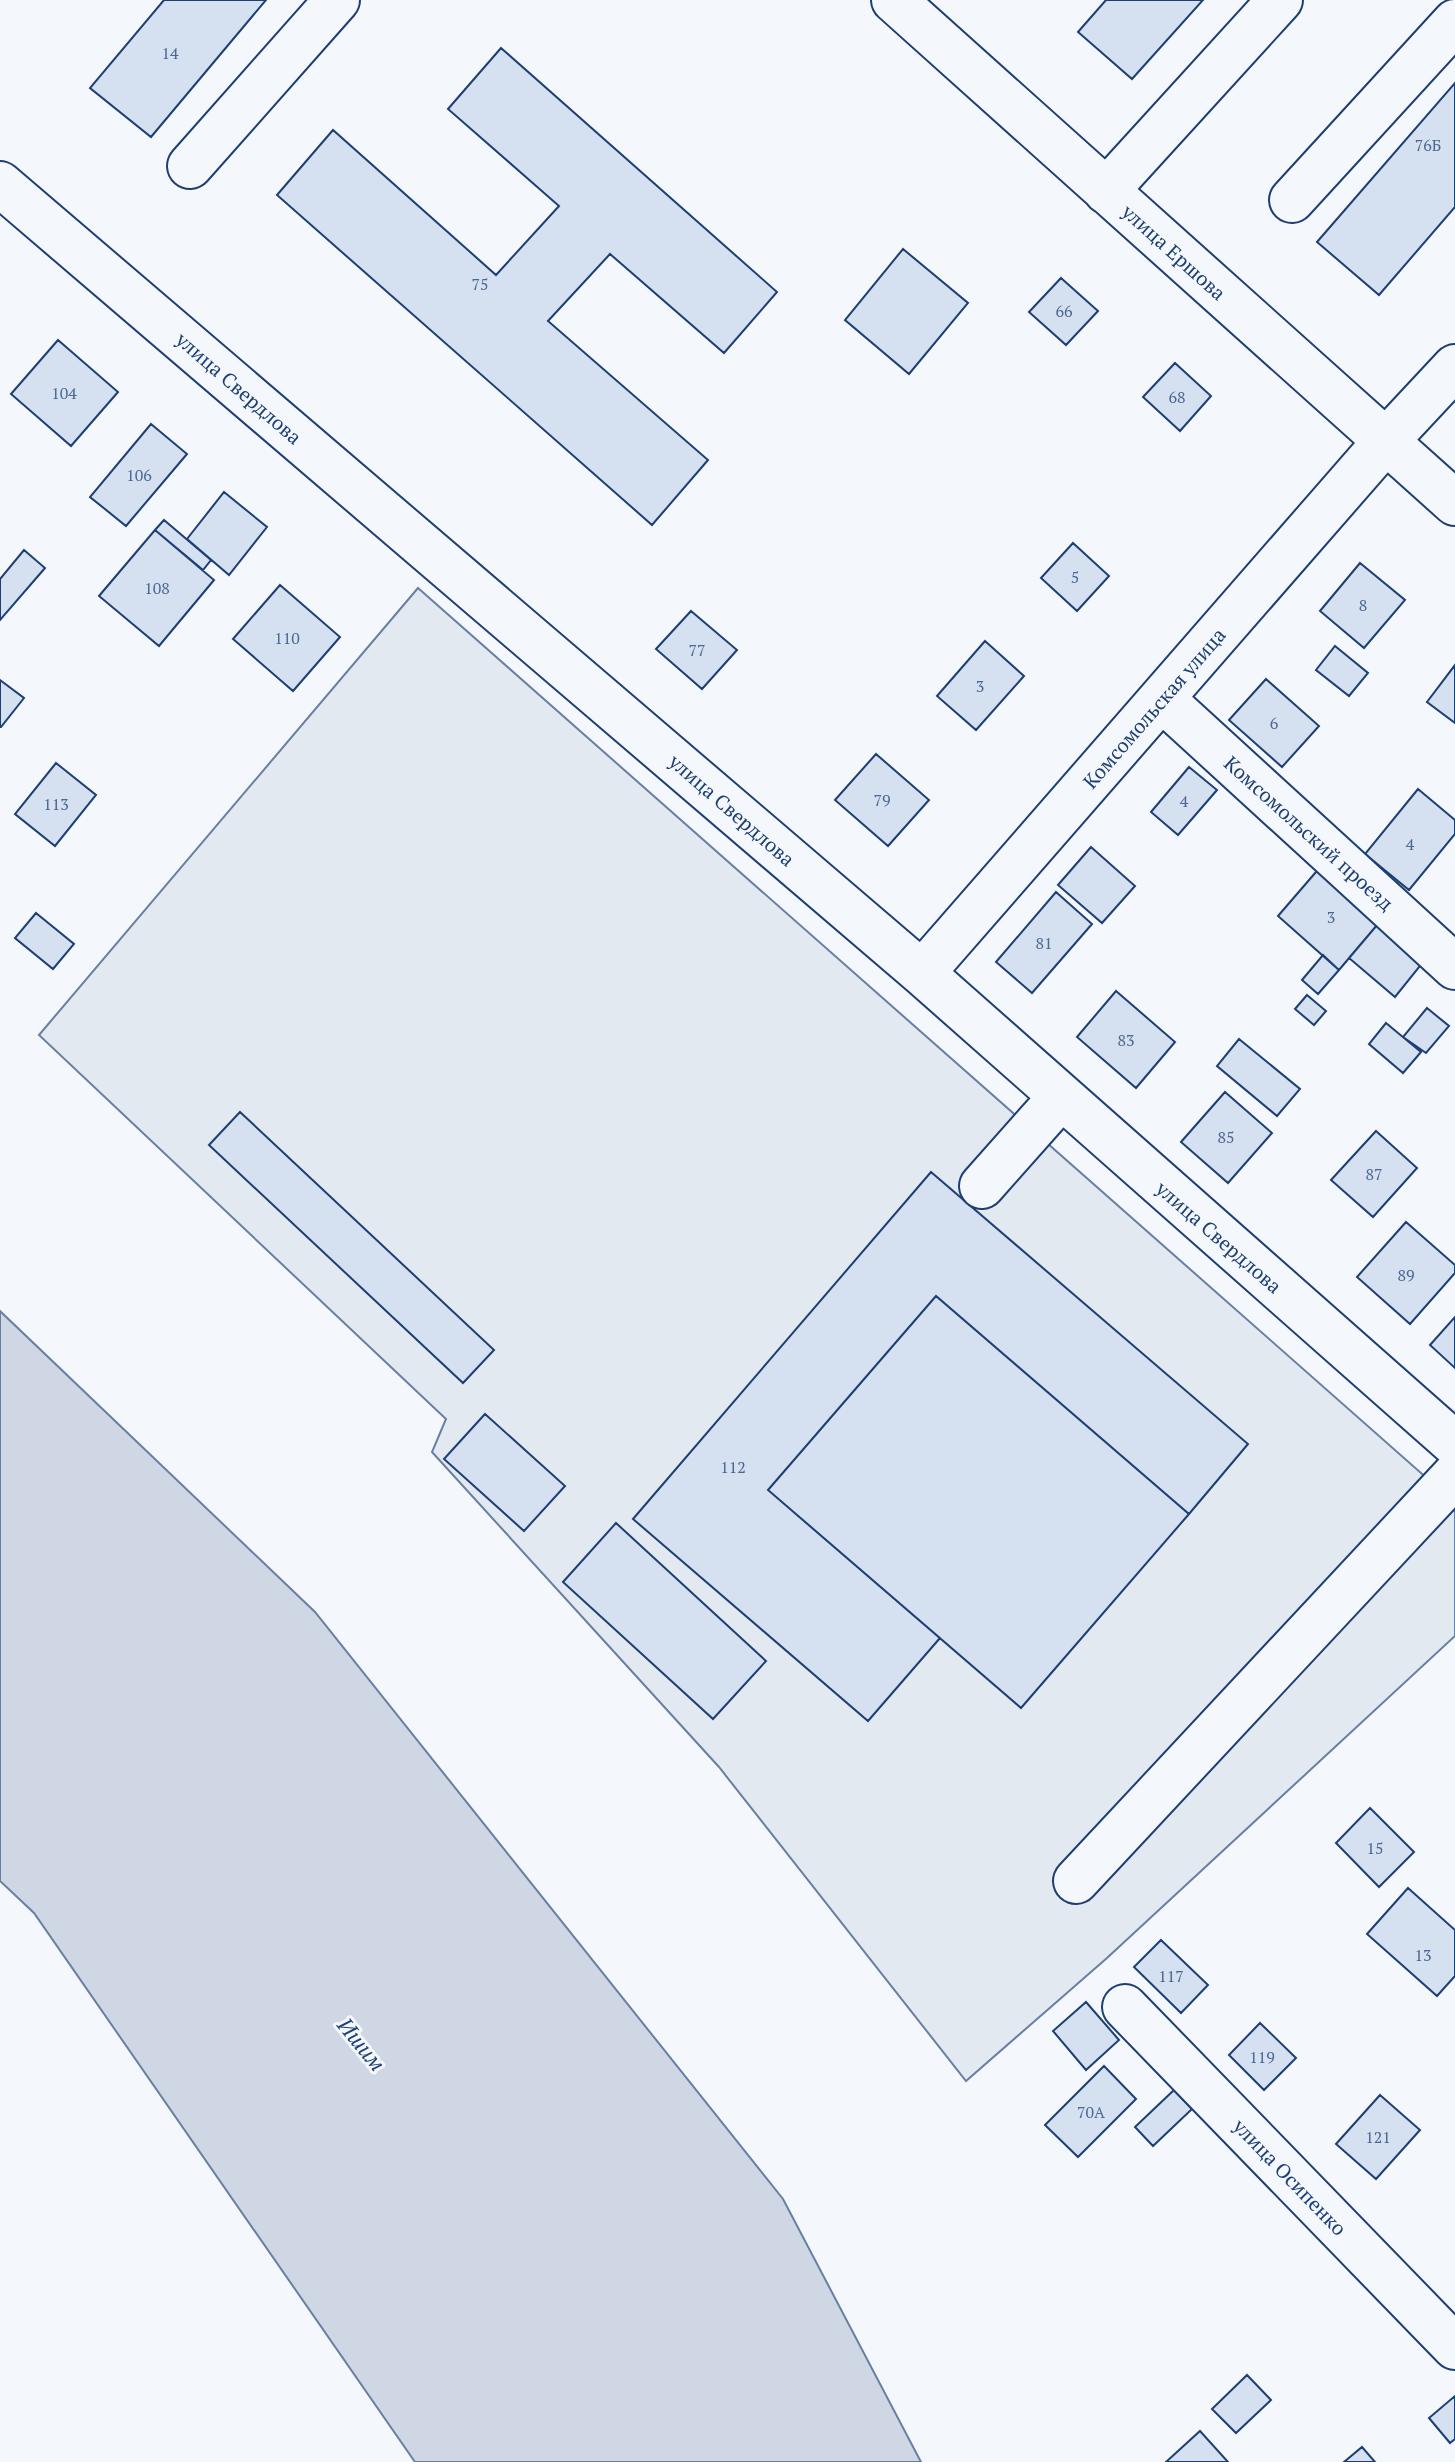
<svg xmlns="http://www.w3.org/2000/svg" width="1455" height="2462" font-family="'PT Serif',serif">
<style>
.green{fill:#e3e9f0;stroke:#687fa3;stroke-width:2}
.water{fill:#cfd7e4;stroke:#687fa3;stroke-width:2}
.building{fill:#d5e0f0;stroke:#1d3f73;stroke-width:2}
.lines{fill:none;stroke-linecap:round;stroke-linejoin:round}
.minor-casing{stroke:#1d3f73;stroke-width:48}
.minor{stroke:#f4f7fb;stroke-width:44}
.labels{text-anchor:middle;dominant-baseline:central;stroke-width:6;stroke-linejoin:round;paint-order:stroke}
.number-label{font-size:16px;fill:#4b6792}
.street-label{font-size:20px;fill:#1d3f73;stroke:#f4f7fb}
.water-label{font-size:22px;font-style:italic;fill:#1d3f73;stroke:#f4f7fb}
</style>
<rect width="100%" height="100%" fill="#f4f7fb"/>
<path class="green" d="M 418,588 L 1455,1503 L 1455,1636 L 1107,1958 L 966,2081 L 719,1767 L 432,1452 L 446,1419 L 39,1035 Z"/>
<path class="water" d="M 0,1311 L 315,1612 L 783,2199 L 921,2462 L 415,2462 L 34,1913 L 0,1881 Z"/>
<path class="building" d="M 164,0 L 266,0 L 151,137 L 90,88 Z
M 1106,0 L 1203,0 L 1132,79 L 1078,32 Z
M 501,48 L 777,292 L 724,353 L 610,254 L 548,321 L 708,460 L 652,525 L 277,195 L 333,130 L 496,275 L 559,206 L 448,109 Z
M 1455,83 L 1455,207 L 1379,295 L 1317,242 Z
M 903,249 L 968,303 L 909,374 L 845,320 Z
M 1061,278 L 1098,311 L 1066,345 L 1029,312 Z
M 58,340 L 118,392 L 71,446 L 11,394 Z
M 1175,363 L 1211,396 L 1180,431 L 1143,397 Z
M 151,424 L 187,454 L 126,526 L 90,497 Z
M 224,492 L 267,527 L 229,575 L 187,539 Z
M 164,520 L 211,560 L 203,570 L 155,530 Z
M 155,530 L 214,580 L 159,646 L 99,596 Z
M 1073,543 L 1109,576 L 1077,611 L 1041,578 Z
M 24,550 L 45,568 L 0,620 L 0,579 Z
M 1360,563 L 1405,600 L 1364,648 L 1320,611 Z
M 280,585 L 340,637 L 293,691 L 233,639 Z
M 691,611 L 737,650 L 702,689 L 656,649 Z
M 985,641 L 1024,676 L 976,730 L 937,696 Z
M 1335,646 L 1368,673 L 1349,696 L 1316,670 Z
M 1455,665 L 1455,723 L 1427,702 Z
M 1266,679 L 1319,726 L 1282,767 L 1229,720 Z
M 0,680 L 24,698 L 1,727 L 0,727 Z
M 876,754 L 929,800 L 888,846 L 835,800 Z
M 56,763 L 96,795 L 55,846 L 15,814 Z
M 1189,767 L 1217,790 L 1178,835 L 1151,812 Z
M 1418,789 L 1455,820 L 1455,834 L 1409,890 L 1365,854 Z
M 1091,847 L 1135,886 L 1102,923 L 1058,885 Z
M 1322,865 L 1383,918 L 1339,970 L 1278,916 Z
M 1056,892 L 1092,924 L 1032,993 L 996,962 Z
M 36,913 L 74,944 L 53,969 L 15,938 Z
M 1383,918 L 1428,956 L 1395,997 L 1349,958 Z
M 1323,955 L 1339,970 L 1318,994 L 1302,980 Z
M 1116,991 L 1175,1042 L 1136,1088 L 1077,1037 Z
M 1307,995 L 1326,1011 L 1314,1025 L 1295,1009 Z
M 1427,1008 L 1449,1026 L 1426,1053 L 1403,1037 Z
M 1386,1023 L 1421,1052 L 1403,1073 L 1369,1044 Z
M 1239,1039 L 1300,1089 L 1277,1116 L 1217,1066 Z
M 1225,1092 L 1272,1133 L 1228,1183 L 1181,1142 Z
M 240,1112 L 494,1350 L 463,1383 L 209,1145 Z
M 1376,1131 L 1417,1168 L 1373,1217 L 1331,1180 Z
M 931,1172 L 1248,1444 L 1189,1514 L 936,1296 L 768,1490 L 940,1638 L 868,1721 L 633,1519 Z
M 1406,1222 L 1455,1265 L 1455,1273 L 1410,1324 L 1357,1277 Z
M 936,1296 L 1189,1514 L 1021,1708 L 768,1490 Z
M 1455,1317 L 1455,1368 L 1430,1345 Z
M 485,1414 L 565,1486 L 524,1531 L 444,1459 Z
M 616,1523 L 766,1661 L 713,1719 L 563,1582 Z
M 1370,1808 L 1414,1852 L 1379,1887 L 1336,1843 Z
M 1408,1888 L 1455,1930 L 1455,1976 L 1437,1996 L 1367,1934 Z
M 1161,1940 L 1208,1985 L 1181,2013 L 1134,1967 Z
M 1086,2002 L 1119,2040 L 1086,2070 L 1053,2031 Z
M 1260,2023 L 1296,2058 L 1264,2090 L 1229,2055 Z
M 1104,2066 L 1136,2099 L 1078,2157 L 1045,2125 Z
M 1174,2090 L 1192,2109 L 1153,2146 L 1135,2127 Z
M 1380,2095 L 1420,2130 L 1376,2179 L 1336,2144 Z
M 1247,2375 L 1271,2400 L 1236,2433 L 1212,2409 Z
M 1455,2396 L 1455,2439 L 1450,2443 L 1429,2418 Z
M 1200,2431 L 1228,2462 L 1166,2462 Z
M 1362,2447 L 1375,2462 L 1344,2462 Z"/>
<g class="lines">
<defs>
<path id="minor" d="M 894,0 L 1455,503
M 190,166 L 337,0
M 0,184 L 922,973 L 1455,1444
M 1106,191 L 1280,0
M 1292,200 L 1455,22
M 1162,699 L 1455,967
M 922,973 L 1385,442 L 1455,367
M 982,1186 L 1061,1097
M 1076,1881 L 1455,1475
M 1125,2007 L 1455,2347"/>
</defs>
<use href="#minor" class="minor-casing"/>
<use href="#minor" class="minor"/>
</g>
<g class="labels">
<g class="number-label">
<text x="170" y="53">14</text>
<text x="1428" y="145">76Б</text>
<text x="480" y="284">75</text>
<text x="1064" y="311">66</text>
<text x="64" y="393">104</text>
<text x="1177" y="397">68</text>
<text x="139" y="475">106</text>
<text x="1075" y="577">5</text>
<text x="157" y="588">108</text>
<text x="1363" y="605">8</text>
<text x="287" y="638">110</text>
<text x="697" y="650">77</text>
<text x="980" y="686">3</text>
<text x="1274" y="723">6</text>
<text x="882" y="800">79</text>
<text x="1184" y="801">4</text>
<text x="56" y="804">113</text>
<text x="1410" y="844">4</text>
<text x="1331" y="917">3</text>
<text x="1044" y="943">81</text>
<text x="1126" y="1040">83</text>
<text x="1226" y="1137">85</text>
<text x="1374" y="1174">87</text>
<text x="1406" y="1275">89</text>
<text x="733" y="1467">112</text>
<text x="1375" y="1848">15</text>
<text x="1423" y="1955">13</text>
<text x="1171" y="1976">117</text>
<text x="1262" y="2057">119</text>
<text x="1091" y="2112">70А</text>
<text x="1378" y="2137">121</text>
</g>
<g class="street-label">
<text transform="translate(1174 252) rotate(42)">улица Ершова</text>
<text transform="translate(239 388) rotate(41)">улица Свердлова</text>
<text transform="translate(1154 708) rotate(-49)">Комсомольская улица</text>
<text transform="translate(732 810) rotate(41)">улица Свердлова</text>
<text transform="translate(1309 833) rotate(42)">Комсомольский проезд</text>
<text transform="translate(1219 1237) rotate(41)">улица Свердлова</text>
<text transform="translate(1290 2177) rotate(46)">улица Осипенко</text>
</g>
<g class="water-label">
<text transform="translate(362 2044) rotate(51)">Ишим</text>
</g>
</g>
</svg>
